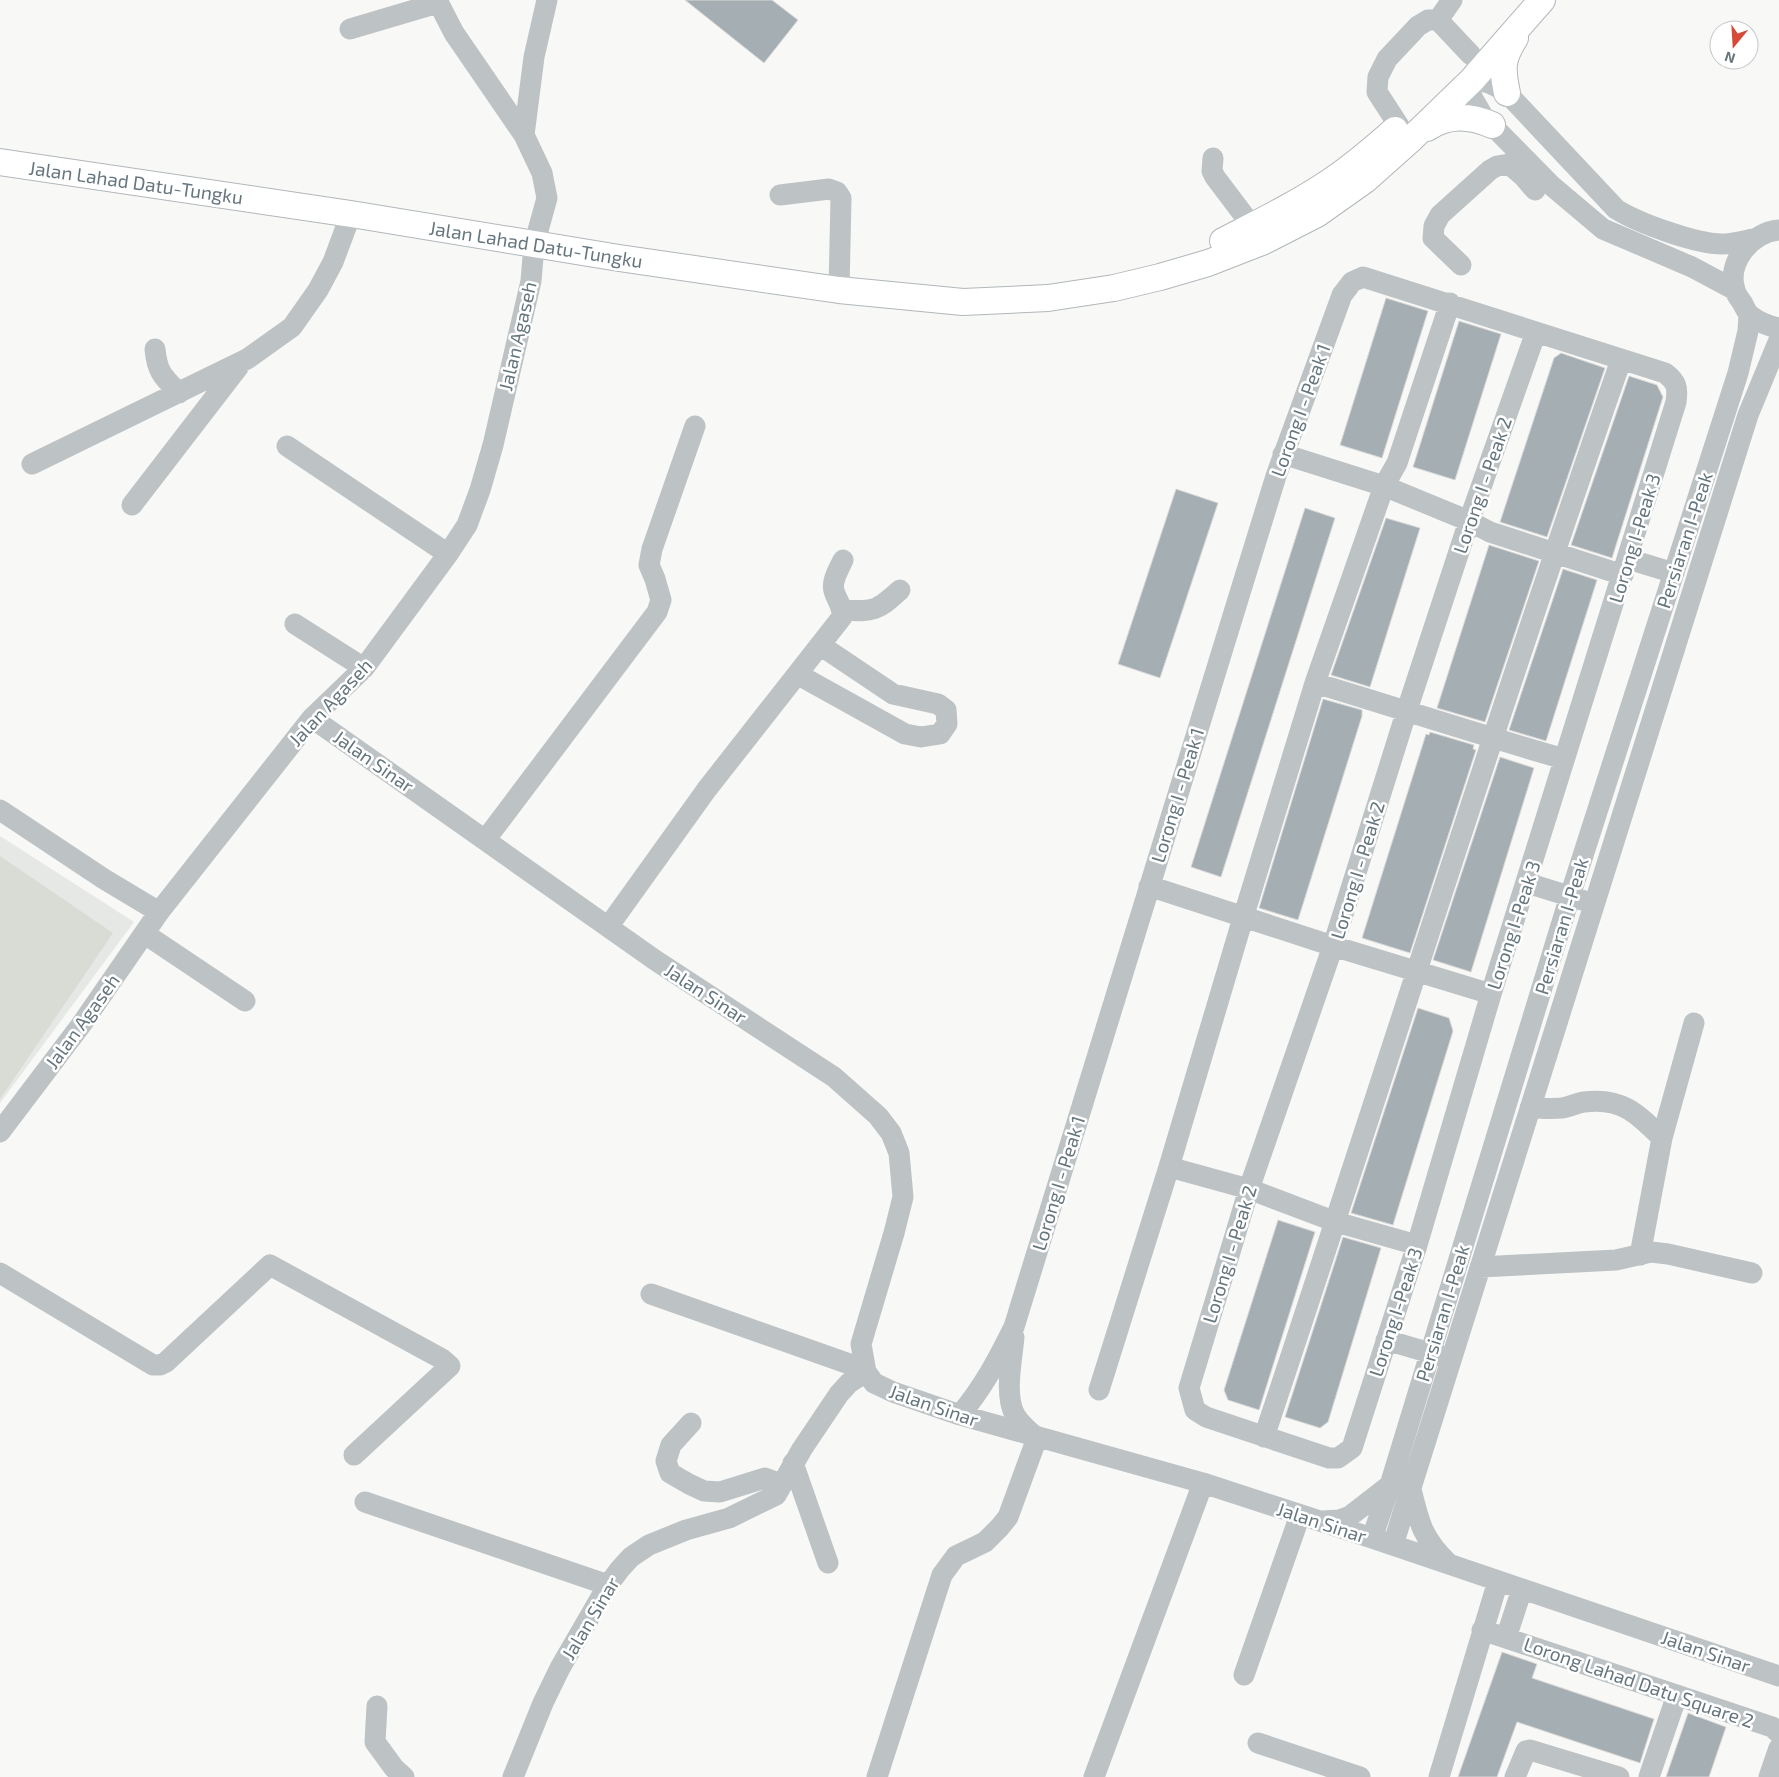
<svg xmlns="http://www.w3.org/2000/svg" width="1779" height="1777" font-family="'Exo 2',sans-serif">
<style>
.built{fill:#e6e8e6}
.green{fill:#d9dcd5}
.building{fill:#a5aeb2;stroke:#dad9d8}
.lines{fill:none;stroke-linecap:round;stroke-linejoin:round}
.major-casing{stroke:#b1b7ba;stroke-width:28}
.minor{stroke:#bdc2c5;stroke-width:21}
.major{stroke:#fff;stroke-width:26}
.labels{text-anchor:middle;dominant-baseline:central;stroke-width:5;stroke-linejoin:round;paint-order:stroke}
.street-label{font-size:19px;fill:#66767e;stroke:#fff}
</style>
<rect width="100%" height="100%" fill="#f8f8f6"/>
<path class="built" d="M 0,836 L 134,922 L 0,1103 Z"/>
<path class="green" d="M 0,856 L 113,933 L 0,1099 Z"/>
<path class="building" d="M 685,0 L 772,0 L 798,20 L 764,63 Z
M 1386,298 L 1428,311 L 1382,458 L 1340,445 Z
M 1459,321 L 1501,334 L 1455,480 L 1413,467 Z
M 1561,353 L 1605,368 L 1547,537 L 1500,522 L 1554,358 Z
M 1629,376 L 1657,385 L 1663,397 L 1612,558 L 1571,545 Z
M 1176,489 L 1218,503 L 1160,678 L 1118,664 Z
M 1305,508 L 1335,518 L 1221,877 L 1191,867 Z
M 1386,518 L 1420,528 L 1370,687 L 1331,675 Z
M 1489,545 L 1539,561 L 1485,722 L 1437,708 Z
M 1563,569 L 1597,580 L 1546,741 L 1509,730 Z
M 1323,699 L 1362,710 L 1362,716 L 1298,920 L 1259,908 Z
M 1430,732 L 1474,745 L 1473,749 L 1476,750 L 1410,953 L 1362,938 L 1426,734 L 1429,735 Z
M 1500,757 L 1534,768 L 1471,972 L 1433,960 Z
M 1418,1008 L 1449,1018 L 1453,1031 L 1393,1225 L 1351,1213 Z
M 1278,1220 L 1315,1232 L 1259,1410 L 1228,1400 L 1224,1390 Z
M 1343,1237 L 1381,1248 L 1328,1422 L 1320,1428 L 1285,1417 Z
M 1502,1652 L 1537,1664 L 1532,1678 L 1654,1719 L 1640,1763 L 1517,1722 L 1497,1777 L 1458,1777 Z
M 1688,1713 L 1726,1727 L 1709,1777 L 1666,1777 Z"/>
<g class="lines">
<defs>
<path id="major" d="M 1507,93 C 1502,69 1501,60 1515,38
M 1427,128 C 1448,114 1469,115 1492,125
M 0,162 L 351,214 L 619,258 L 839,290 L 963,302 L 1048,298 L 1114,288 L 1160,277 L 1208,263 L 1262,242 L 1317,214 L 1365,180 L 1411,139 L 1472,80 L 1542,0
M 1223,241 C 1260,222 1297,204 1331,181 C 1354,166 1375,147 1395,130"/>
</defs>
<use href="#major" class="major-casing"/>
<path class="minor" d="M 1438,20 L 1452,0
M 350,29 L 438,3
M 1399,126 L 1377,92 L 1378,77 L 1387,59 L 1418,26 L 1428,20 L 1438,20 L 1471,55
M 524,135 L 534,57 L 547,0
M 1213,158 L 1212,171 L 1215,177 L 1252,226
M 780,195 L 829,189 L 837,192 L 841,198 L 839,290
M 1779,230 C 1752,232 1726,262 1735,290 C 1736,295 1740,299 1743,304 C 1745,308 1747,313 1751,316 C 1760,323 1768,326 1779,328
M 1461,265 L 1433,238 L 1434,226 L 1440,215 L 1490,170 L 1497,166 L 1509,164 L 1523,176 L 1535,190
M 1735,290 L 1692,267 L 1603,229 L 1552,186 L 1483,116 L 1473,99 L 1470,91 L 1472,80 C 1486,80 1495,85 1507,93 L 1616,209 C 1638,223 1696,244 1722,244 C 1732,244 1743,241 1753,239
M 155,349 C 157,372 163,377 179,393
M 287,446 L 448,554
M 1283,454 L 1384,486 L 1469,521 L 1490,532 L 1623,575
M 32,464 L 247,359 L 292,327 L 318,290 L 333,262 L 351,214
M 132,505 L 239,366
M 1628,559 L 1674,573
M 843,610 C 874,612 877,611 900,590
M 295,624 L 364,668
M 797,674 L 905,734 L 921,737 L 940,734 L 947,724 L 946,710 L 938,704 L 893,694 L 820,645
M 1315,683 C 1398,708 1480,735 1564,759
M 312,718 L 655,960 L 834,1077 L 878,1116 L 891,1133 L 899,1153 L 903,1197 L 894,1233 L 861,1344 L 866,1372 L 874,1383 L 893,1392 L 960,1415 L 1203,1483 L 1372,1538 L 1779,1676
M 0,810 L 104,879 L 159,912
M 486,839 L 657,612 L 661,600 L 655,579 L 649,565 L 652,549 L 695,426
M 1527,883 L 1582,900
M 1149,886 L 1333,946 L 1491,994
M 608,927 L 707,789 L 842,617 C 843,606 837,601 834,591 C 831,581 839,569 843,560
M 145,934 L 245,1001
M 1530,1108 C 1540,1108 1552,1109 1562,1108 C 1569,1107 1577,1103 1584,1102 C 1621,1097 1637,1113 1662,1138
M 0,1132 L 81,1025 L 159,912 L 312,718 L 364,668 L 448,554 L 467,525 L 480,490 L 493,445 L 531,281 L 534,245 L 547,198 L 542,173 L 524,135 L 454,33 L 437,0
M 1169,1167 L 1249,1189 L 1336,1222 L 1417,1245
M 1640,1255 L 1662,1138 L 1694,1023
M 1480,1267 L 1616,1260 L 1651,1252 L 1668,1254 L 1752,1273
M 0,1273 L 153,1365 L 160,1365 L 166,1362 L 270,1265 L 442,1359 L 450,1366 L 354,1455
M 651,1294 L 855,1366 L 866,1372
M 1386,1340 L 1444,1357
M 1099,1390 L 1169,1167 L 1243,918 L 1315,683 L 1384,486 L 1397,463 L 1450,303
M 960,1415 C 984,1386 997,1361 1014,1327 L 1276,476 L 1342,295 L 1352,282 L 1363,277 L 1665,373 C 1677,382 1678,388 1676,402 L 1491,994 L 1417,1245 L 1352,1448 L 1338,1458 L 1329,1458 L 1206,1417 L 1195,1410 L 1189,1388 L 1249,1189 L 1333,946 L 1407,710 L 1469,521 L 1536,332
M 691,1423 L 671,1445 L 666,1461 L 670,1473 L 689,1484 L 704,1491 L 720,1492 L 765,1478 L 781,1484
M 1264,1437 C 1384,1078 1496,717 1621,360
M 793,1463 L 828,1563
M 1411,1489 C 1419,1522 1422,1538 1448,1563
M 365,1502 L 608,1585
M 1323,1521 L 1339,1520 L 1350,1516 L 1390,1485
M 1372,1538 L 1390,1485 L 1570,896 L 1738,373 L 1748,331 L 1749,315
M 1393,1545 L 1748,415 L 1779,340
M 1482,1630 L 1772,1727 L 1779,1733
M 1506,1638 L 1522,1589
M 1244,1675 L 1300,1515
M 377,1706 L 375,1742 L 394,1768 L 404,1777
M 1258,1743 L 1360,1777
M 513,1777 L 543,1703 L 560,1668 L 608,1585 L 620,1569 L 631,1557 L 649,1545 L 686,1530 L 729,1518 L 776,1495 L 802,1449 L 839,1394 L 849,1383 L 866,1372
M 877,1777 L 942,1575 L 956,1556 L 985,1542 L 1000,1527 L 1008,1517 L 1037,1438 C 1029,1431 1020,1424 1015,1415 C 1004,1395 1012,1360 1014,1337
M 1094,1777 L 1203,1483
M 1439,1777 L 1498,1581
M 1515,1777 L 1526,1751 L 1530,1750 L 1619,1777
M 1649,1777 L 1677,1695
M 1769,1777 L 1779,1748"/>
<use href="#major" class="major"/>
</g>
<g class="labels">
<g class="street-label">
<text transform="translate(136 182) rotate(8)">Jalan Lahad Datu-Tungku</text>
<text transform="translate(536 244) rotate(9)">Jalan Lahad Datu-Tungku</text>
<text transform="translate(517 336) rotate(-77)">Jalan Agaseh</text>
<text transform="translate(1300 410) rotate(-70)">Lorong I - Peak 1</text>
<text transform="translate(1482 485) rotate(-71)">Lorong I - Peak 2</text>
<text transform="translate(1634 538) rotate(-73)">Lorong I-Peak 3</text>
<text transform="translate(1684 540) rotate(-72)">Persiaran I-Peak</text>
<text transform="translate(330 702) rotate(-47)">Jalan Agaseh</text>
<text transform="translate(374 761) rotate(35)">Jalan Sinar</text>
<text transform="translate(1177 795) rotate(-73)">Lorong I - Peak 1</text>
<text transform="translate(1357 870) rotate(-73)">Lorong I - Peak 2</text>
<text transform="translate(1513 925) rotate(-72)">Lorong I-Peak 3</text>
<text transform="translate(1561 926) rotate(-73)">Persiaran I-Peak</text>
<text transform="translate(706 993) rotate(33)">Jalan Sinar</text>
<text transform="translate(82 1021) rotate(-54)">Jalan Agaseh</text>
<text transform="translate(1058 1183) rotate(-73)">Lorong I - Peak 1</text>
<text transform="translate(1229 1254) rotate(-73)">Lorong I - Peak 2</text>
<text transform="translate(1395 1312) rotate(-72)">Lorong I-Peak 3</text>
<text transform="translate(1442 1313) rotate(-73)">Persiaran I-Peak</text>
<text transform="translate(934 1405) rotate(19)">Jalan Sinar</text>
<text transform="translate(1322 1522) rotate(18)">Jalan Sinar</text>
<text transform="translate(590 1618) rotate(-59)">Jalan Sinar</text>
<text transform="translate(1706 1651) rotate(19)">Jalan Sinar</text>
<text transform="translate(1639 1682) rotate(19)">Lorong Lahad Datu Square 2</text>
</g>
</g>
<g transform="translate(1734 45) rotate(198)"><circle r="24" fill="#ffffff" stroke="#c2c8cb"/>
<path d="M0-4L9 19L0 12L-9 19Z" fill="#d54a39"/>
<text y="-8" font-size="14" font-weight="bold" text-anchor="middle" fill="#66767e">N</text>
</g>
</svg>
